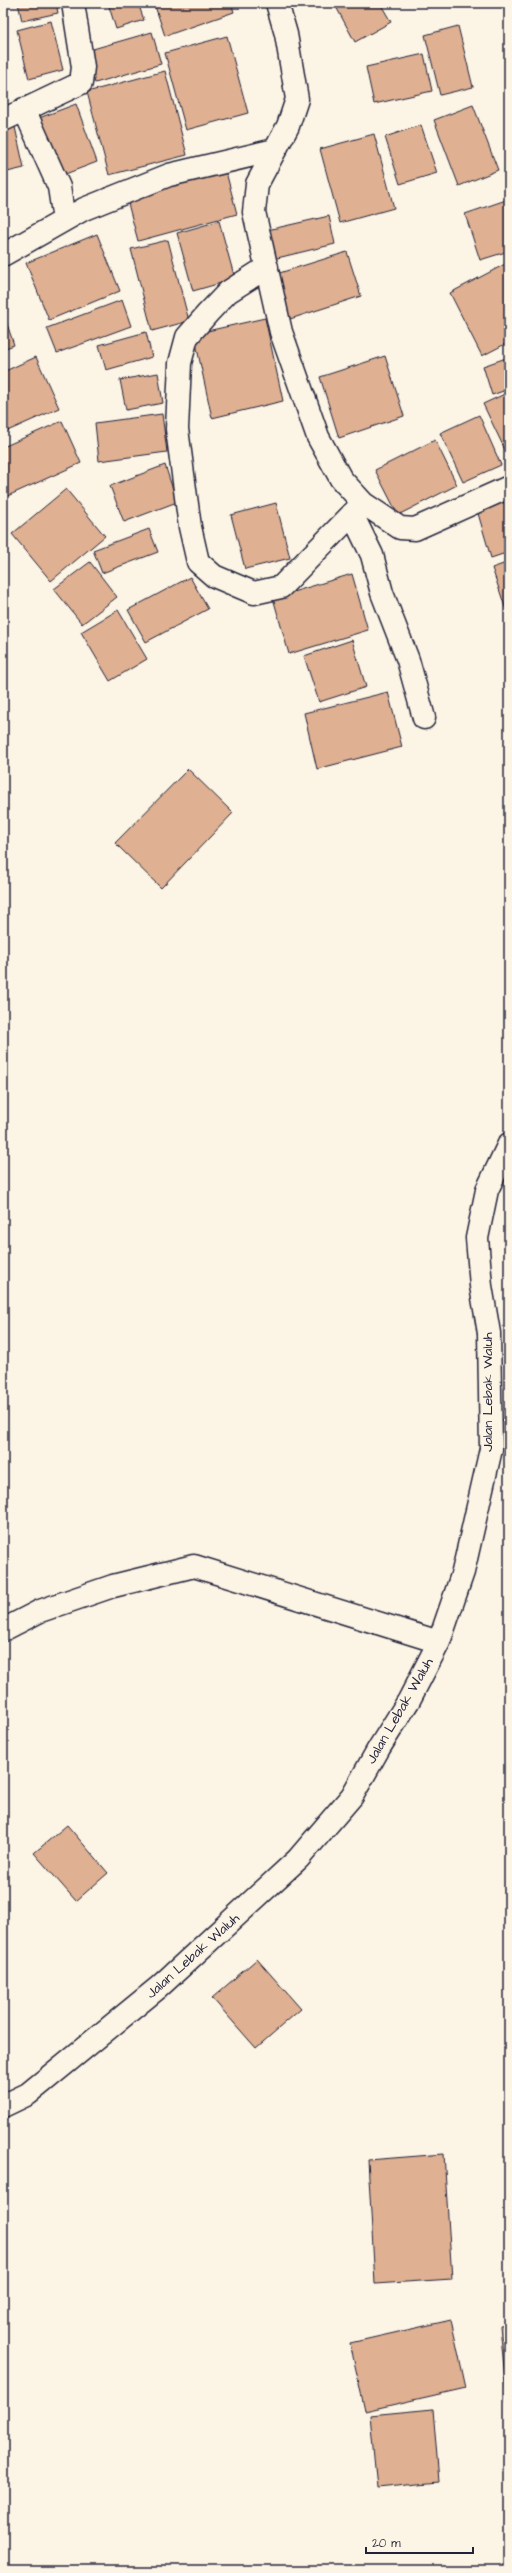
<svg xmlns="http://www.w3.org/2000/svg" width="512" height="2573" font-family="'Architects Daughter',sans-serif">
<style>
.building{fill:#dfb091;stroke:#22223b}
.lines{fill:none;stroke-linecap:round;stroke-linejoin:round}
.minor-casing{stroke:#22223b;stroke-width:25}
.minor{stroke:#fcf5e5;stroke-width:22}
.labels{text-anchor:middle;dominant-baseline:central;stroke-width:3.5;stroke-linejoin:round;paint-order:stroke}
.street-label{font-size:14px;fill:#22223b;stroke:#fcf5e5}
</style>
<rect width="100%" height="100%" fill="#fcf5e5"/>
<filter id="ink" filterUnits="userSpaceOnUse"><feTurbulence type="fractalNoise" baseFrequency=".025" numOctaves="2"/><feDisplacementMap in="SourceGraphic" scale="8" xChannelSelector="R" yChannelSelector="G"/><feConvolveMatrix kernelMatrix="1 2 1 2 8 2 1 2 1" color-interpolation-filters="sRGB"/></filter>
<g filter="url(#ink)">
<path class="building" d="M 18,3 L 56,3 L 58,13 L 22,21 Z
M 108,3 L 138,3 L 144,20 L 116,29 Z
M 154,3 L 231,3 L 234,12 L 165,36 Z
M 334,3 L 380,3 L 391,22 L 355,42 Z
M 51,21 L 63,70 L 29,79 L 17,30 Z
M 458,26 L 473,87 L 440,95 L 425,35 Z
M 152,32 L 161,64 L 95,83 L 86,51 Z
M 227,36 L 248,113 L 186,130 L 165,53 Z
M 424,54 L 432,91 L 374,104 L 366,67 Z
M 165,71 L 187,155 L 109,175 L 87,92 Z
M 76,104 L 97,162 L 60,176 L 39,118 Z
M 473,105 L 498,170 L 459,186 L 434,120 Z
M 421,125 L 437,173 L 400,184 L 385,137 Z
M 15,127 L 24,168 L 3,173 L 3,130 Z
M 374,134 L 394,208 L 340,223 L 320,149 Z
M 225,168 L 237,214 L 138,241 L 126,196 Z
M 509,199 L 509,251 L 480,260 L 465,214 Z
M 329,216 L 335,244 L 269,260 L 263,231 Z
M 219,221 L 235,279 L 193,291 L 177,233 Z
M 97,234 L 120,291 L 49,320 L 26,263 Z
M 168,240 L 189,321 L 152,331 L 131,249 Z
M 347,252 L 361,296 L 287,320 L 273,275 Z
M 509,262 L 509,342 L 482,356 L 450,293 Z
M 122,300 L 131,326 L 57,353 L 47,328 Z
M 3,312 L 14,345 L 3,349 Z
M 265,318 L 283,401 L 212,418 L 194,334 Z
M 146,332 L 152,357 L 106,370 L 99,345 Z
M 385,356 L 404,416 L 339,438 L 320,377 Z
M 36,357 L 59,408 L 3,433 L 3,372 Z
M 509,357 L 509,389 L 492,395 L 483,366 Z
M 158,373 L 163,403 L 126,410 L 120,380 Z
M 509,392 L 509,456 L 508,456 L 483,404 Z
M 162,414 L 167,452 L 99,461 L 95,423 Z
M 479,415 L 501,465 L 463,482 L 440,433 Z
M 62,421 L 81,463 L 3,498 L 3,447 Z
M 435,440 L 457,485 L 398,515 L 375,470 Z
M 165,465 L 177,502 L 124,522 L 110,486 Z
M 66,489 L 105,536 L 51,581 L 12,534 Z
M 509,500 L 509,552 L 491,558 L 477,510 Z
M 276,503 L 290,558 L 245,569 L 231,515 Z
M 149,529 L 158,552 L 102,573 L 93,550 Z
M 90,562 L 117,597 L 82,624 L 54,589 Z
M 509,562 L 509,616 L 508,616 L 492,568 Z
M 352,574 L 368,630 L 289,654 L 273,598 Z
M 190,577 L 208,609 L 146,642 L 128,610 Z
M 118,610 L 147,659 L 110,681 L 81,632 Z
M 352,640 L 366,687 L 319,702 L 304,656 Z
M 388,692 L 402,747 L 317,769 L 304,713 Z
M 188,769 L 233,813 L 161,888 L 115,843 Z
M 67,1825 L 108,1873 L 76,1901 L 34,1853 Z
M 257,1959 L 301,2009 L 256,2048 L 212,1998 Z
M 444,2154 L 452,2279 L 375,2284 L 368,2160 Z
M 451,2320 L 466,2388 L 365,2411 L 350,2343 Z
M 509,2325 L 509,2420 L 500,2326 Z
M 433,2409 L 439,2482 L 377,2488 L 370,2415 Z"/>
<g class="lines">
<defs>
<path id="minor" d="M 277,3 L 286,34 L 297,99 L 288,126 L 257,184 L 254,212 L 281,332 L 318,437 L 341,479 L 363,503 L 400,528 L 415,529 L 509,487
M 24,109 L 59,187 L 64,220
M 3,120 L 81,83 L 83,67 L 73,3
M 3,255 L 84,209 L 169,175 L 275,150
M 267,267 L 228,292 L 208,313 L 187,337 L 180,363 L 177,429 L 190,527 L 198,562 L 214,576 L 254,593 L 281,587 L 363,503
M 352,514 L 372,555 L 382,593 L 408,660 L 424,718
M 3,1630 L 40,1611 L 113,1586 L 194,1566 L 439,1642
M 3,2106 L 28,2094 L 159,1987 L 298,1859 L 352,1796 L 379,1748 L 409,1700 L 439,1642 L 463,1572 L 491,1449 L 489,1333 L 481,1286 L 477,1238 L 487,1190 L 509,1144"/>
</defs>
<use href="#minor" class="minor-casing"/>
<use href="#minor" class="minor"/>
</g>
</g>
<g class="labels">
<g class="street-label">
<text transform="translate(488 1392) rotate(-90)">Jalan Lebak Waluh</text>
<text transform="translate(400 1711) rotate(-60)">Jalan Lebak Waluh</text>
<text transform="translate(193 1956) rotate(-42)">Jalan Lebak Waluh</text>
</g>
</g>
<rect width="512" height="2573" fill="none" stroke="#fcf5e5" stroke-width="16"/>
<rect x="8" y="8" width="496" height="2557" fill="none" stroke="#22223b" stroke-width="1.5" filter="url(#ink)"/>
<path d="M366 2547v6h107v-6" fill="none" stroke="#22223b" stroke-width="2"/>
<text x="372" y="2547" font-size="12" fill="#22223b" stroke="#fcf5e5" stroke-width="3" paint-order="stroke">20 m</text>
</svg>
